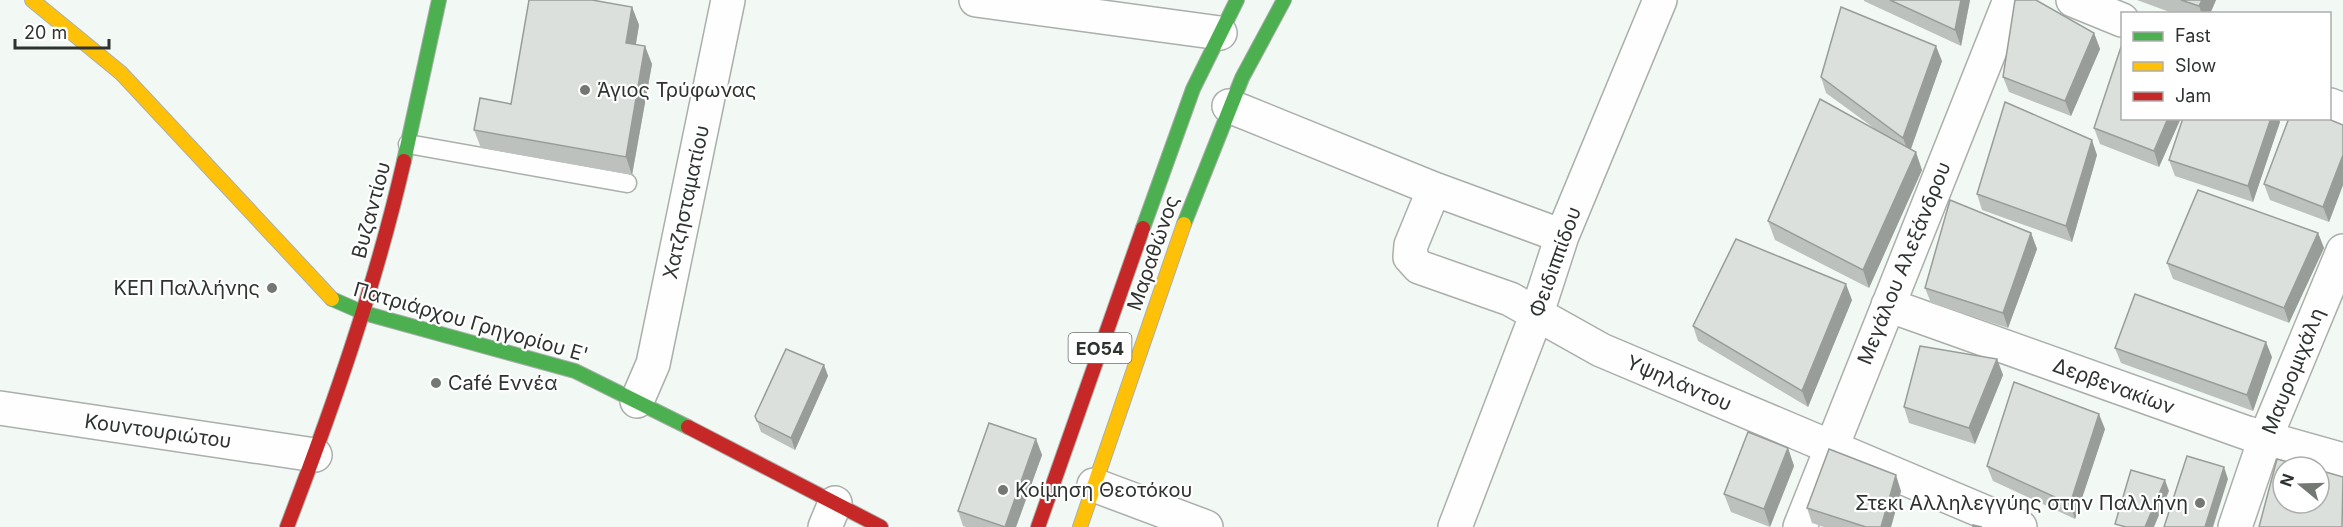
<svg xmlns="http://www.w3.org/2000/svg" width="2343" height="527" font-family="Inter,sans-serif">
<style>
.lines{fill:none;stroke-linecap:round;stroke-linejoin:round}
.lane-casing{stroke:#abafac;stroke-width:21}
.street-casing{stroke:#abafac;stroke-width:36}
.fast-casing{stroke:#abafac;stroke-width:16}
.slow-casing{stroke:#abafac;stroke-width:16}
.jam-casing{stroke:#abafac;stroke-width:16}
.lane{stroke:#fdfefd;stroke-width:18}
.street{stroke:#fdfefd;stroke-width:33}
.fast{stroke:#4caf50;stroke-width:14}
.slow{stroke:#ffc107;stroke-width:14}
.jam{stroke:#c62828;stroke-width:14}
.wall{fill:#bcc1bd}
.shaded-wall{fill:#999d9a}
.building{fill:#dbe0dc;stroke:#999d9a;stroke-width:1.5}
.poi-dot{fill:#737874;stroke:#fff;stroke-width:2}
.labels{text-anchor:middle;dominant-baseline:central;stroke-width:4.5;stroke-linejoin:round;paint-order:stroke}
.shield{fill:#fff;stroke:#6d706e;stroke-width:1.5}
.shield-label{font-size:18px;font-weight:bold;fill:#2f3330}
.poi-label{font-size:20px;fill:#2f3330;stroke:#fff;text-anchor:start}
.street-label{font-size:20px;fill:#2f3330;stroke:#fff}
</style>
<rect width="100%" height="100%" fill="#f2f8f3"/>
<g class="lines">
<defs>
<path id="lane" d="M 408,144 L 627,183"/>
<path id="street" d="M 976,0 L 1220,33
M 2073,0 L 2122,20
M 2330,105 L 2343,110
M 1229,106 L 1434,189 L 1562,236
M 1434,189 L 1411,245 L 1410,257 L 1419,267 L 1510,299 L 1601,350 L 2020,527
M 1888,305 L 2247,433 L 2343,460
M 637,401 L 653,364 L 728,0
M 0,408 L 315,455
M 1094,485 L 1206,527
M 825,527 L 835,503
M 1455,527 L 1536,316 L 1562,236 L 1660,0
M 1800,527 L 2010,0
M 2235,527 L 2265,439 L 2343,251"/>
<path id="fast" d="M 404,161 L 439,0
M 1184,224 L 1242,78 L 1284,0
M 1143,228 L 1193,89 L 1237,0
M 332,299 L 364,313 L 575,371 L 688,427"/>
<path id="slow" d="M 32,0 L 121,73 L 332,299
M 1080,527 L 1184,224"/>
<path id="jam" d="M 688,427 L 881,527
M 287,527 C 333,407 375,287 404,161
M 1038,527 L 1143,228"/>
</defs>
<use href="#lane" class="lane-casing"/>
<use href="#street" class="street-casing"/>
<use href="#fast" class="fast-casing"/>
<use href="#slow" class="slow-casing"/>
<use href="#jam" class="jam-casing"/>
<use href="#lane" class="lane"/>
<use href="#street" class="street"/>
<use href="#fast" class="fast"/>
<use href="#slow" class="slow"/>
<use href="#jam" class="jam"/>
</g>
<path class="wall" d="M 1864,0 L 1970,0 L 1961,46 L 1864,1 Z
M 2137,0 L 2216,0 L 2210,14 L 2175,14 Z
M 632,7 L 639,25 L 636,44 L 652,64 L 632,175 L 481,148 L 474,130 L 511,104 Z
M 2094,33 L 2100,49 L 2071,116 L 2009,92 L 2003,77 Z
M 1942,61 L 1911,149 L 1922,170 L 1869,288 L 1775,240 L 1768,221 L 1878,131 L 1826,93 L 1821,77 Z
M 2122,118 L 2181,118 L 2159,167 L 2100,144 L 2094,128 Z
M 2280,122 L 2253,202 L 2175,176 L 2169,160 Z
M 2343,125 L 2343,185 L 2329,222 L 2270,200 L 2264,184 Z
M 2097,155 L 2072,242 L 1982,210 L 1977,194 Z
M 2031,233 L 2037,249 L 2008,328 L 1931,303 L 1925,288 Z
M 2318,233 L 2324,248 L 2289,323 L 2173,279 L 2167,263 Z
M 1852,300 L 1808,407 L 1698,341 L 1693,326 Z
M 2115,348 L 2272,357 L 2253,411 L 2121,363 Z
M 1997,359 L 2003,375 L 1975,444 L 1909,423 L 1904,407 Z
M 824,365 L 828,376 L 795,450 L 761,432 L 757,421 Z
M 2105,429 L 2075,519 L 1993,481 L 1987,466 Z
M 1036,439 L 1042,455 L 1016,527 L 966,527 L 963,526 L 958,511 Z
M 1788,448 L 1794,466 L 1770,527 L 1731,512 L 1724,494 Z
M 1901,491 L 1891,527 L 1824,527 L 1812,523 L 1807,508 Z"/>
<path class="shaded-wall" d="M 1961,0 L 1970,0 L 1961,46 L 1955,30 Z
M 2202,0 L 2216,0 L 2210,14 L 2202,14 L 2199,6 Z
M 632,7 L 639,25 L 633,61 L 626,43 Z
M 2094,33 L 2100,49 L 2071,116 L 2065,101 Z
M 645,46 L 652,64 L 632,175 L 626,157 Z
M 1936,46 L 1942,61 L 1909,154 L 1903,138 Z
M 2168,118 L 2181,118 L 2159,167 L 2154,151 Z
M 2271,118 L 2279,118 L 2280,122 L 2253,202 L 2248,186 Z
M 2092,140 L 2097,155 L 2072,242 L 2066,226 Z
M 1916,152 L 1922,170 L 1869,288 L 1863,270 Z
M 2343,155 L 2343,185 L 2329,222 L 2323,207 Z
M 2031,233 L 2037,249 L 2008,328 L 2003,313 Z
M 2318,233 L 2324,248 L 2289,323 L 2284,308 Z
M 1846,284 L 1852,300 L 1808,407 L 1802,391 Z
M 2266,342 L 2272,357 L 2253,411 L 2247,395 Z
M 1997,359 L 2003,375 L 1975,444 L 1969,428 Z
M 824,365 L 828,376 L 795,450 L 791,438 Z
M 2099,414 L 2105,429 L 2075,519 L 2070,504 Z
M 1036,439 L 1042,455 L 1016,527 L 1005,527 Z
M 1788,448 L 1794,466 L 1770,527 L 1764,509 Z
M 2224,467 L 2228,479 L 2213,527 L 2205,527 Z
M 1896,475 L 1901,491 L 1891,527 L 1881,527 Z
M 2165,480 L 2169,491 L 2154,527 L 2145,527 Z"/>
<path class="building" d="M 529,0 L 592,0 L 632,7 L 626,43 L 645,46 L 626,157 L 474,130 L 480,98 L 511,104 Z
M 1890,0 L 1961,0 L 1955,30 Z
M 2015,0 L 2036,0 L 2094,33 L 2065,101 L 2003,77 Z
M 2181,0 L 2202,0 L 2199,6 Z
M 1841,7 L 1936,46 L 1903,138 L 1821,77 Z
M 2122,44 L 2122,118 L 2168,118 L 2154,151 L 2094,128 Z
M 1820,99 L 1916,152 L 1863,270 L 1768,221 Z
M 2005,102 L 2092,140 L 2066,226 L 1977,194 Z
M 2183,118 L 2271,118 L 2248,186 L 2169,160 Z
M 2289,118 L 2326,118 L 2343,125 L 2343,155 L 2323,207 L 2264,184 Z
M 2198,190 L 2318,233 L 2284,308 L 2167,263 Z
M 1950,200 L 2031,233 L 2003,313 L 1925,288 Z
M 1736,239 L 1846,284 L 1802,391 L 1693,326 Z
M 2135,294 L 2266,342 L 2247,395 L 2115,348 Z
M 1920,346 L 1997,359 L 1969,428 L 1904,407 Z
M 786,349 L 824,365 L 791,438 L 757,421 L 755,416 Z
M 2014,382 L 2099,414 L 2070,504 L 1987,466 Z
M 989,423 L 1036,439 L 1005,527 L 958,511 Z
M 1748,432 L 1788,448 L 1764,509 L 1724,494 Z
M 1829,449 L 1896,475 L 1881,527 L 1866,527 L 1807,508 Z
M 2187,456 L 2224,467 L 2205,527 L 2164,527 Z
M 2277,459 L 2307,467 L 2283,467 L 2283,503 L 2319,503 L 2319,470 L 2343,477 L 2342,527 L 2259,527 Z
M 2131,470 L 2165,480 L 2145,527 L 2126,527 L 2115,524 Z
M 1973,525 L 1982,527 L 1973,527 Z"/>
<g class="poi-dot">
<circle cx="585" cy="90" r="6"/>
<circle cx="272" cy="288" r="6"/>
<circle cx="436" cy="383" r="6"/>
<circle cx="1003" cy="490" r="6"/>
<circle cx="2200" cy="503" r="6"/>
</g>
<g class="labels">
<rect class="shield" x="1068.5" y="333" width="63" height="30" rx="4.5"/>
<g class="shield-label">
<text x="1100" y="348">ΕΟ54</text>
</g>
<g class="poi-label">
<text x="597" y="90">Άγιος Τρύφωνας</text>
<text x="260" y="288" text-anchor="end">ΚΕΠ Παλλήνης</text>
<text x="448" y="383">Café Εννέα</text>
<text x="1015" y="490">Κοίμηση Θεοτόκου</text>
<text x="2188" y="503" text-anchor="end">Στεκι Αλληλεγγύης στην Παλλήνη</text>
</g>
<g class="street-label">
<text transform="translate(686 202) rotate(-78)">Χατζησταματίου</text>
<text transform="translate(371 210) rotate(-75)">Βυζαντίου</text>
<text transform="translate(1153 253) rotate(-71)">Μαραθώνος</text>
<text transform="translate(1555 262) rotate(-70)">Φειδιππίδου</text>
<text transform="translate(1904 263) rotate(-68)">Μεγάλου Αλεξάνδρου</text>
<text transform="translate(471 322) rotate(16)">Πατριάρχου Γρηγορίου Ε'</text>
<text transform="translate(2293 371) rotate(-68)">Μαυρομιχάλη</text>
<text transform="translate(1679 383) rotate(23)">Υψηλάντου</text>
<text transform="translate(2114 386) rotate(20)">Δερβενακίων</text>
<text transform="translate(158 431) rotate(8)">Κουντουριώτου</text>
</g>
</g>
<rect x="2121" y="12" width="210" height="108" fill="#ffffff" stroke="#acadac" stroke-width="1.5"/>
<rect x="2133" y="32" width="30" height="9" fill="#4caf50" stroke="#acadac" stroke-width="1.5"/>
<text x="2175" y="42" font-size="18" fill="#2f3330">Fast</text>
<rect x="2133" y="62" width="30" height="9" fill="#ffc107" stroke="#acadac" stroke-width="1.5"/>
<text x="2175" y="72" font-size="18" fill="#2f3330">Slow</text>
<rect x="2133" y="92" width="30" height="9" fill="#c62828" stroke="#acadac" stroke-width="1.5"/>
<text x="2175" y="102" font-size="18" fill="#2f3330">Jam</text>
<g transform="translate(2301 485) rotate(289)"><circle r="28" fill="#ffffff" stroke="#acadac" stroke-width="1.5"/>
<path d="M0-4.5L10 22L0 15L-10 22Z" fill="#737874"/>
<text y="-9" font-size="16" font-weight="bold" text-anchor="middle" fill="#2f3330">N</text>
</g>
<path d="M15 39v9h94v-9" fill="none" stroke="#2f3330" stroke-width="3"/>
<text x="24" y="39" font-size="18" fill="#2f3330" stroke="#ffffff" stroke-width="4.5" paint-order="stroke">20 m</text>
</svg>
